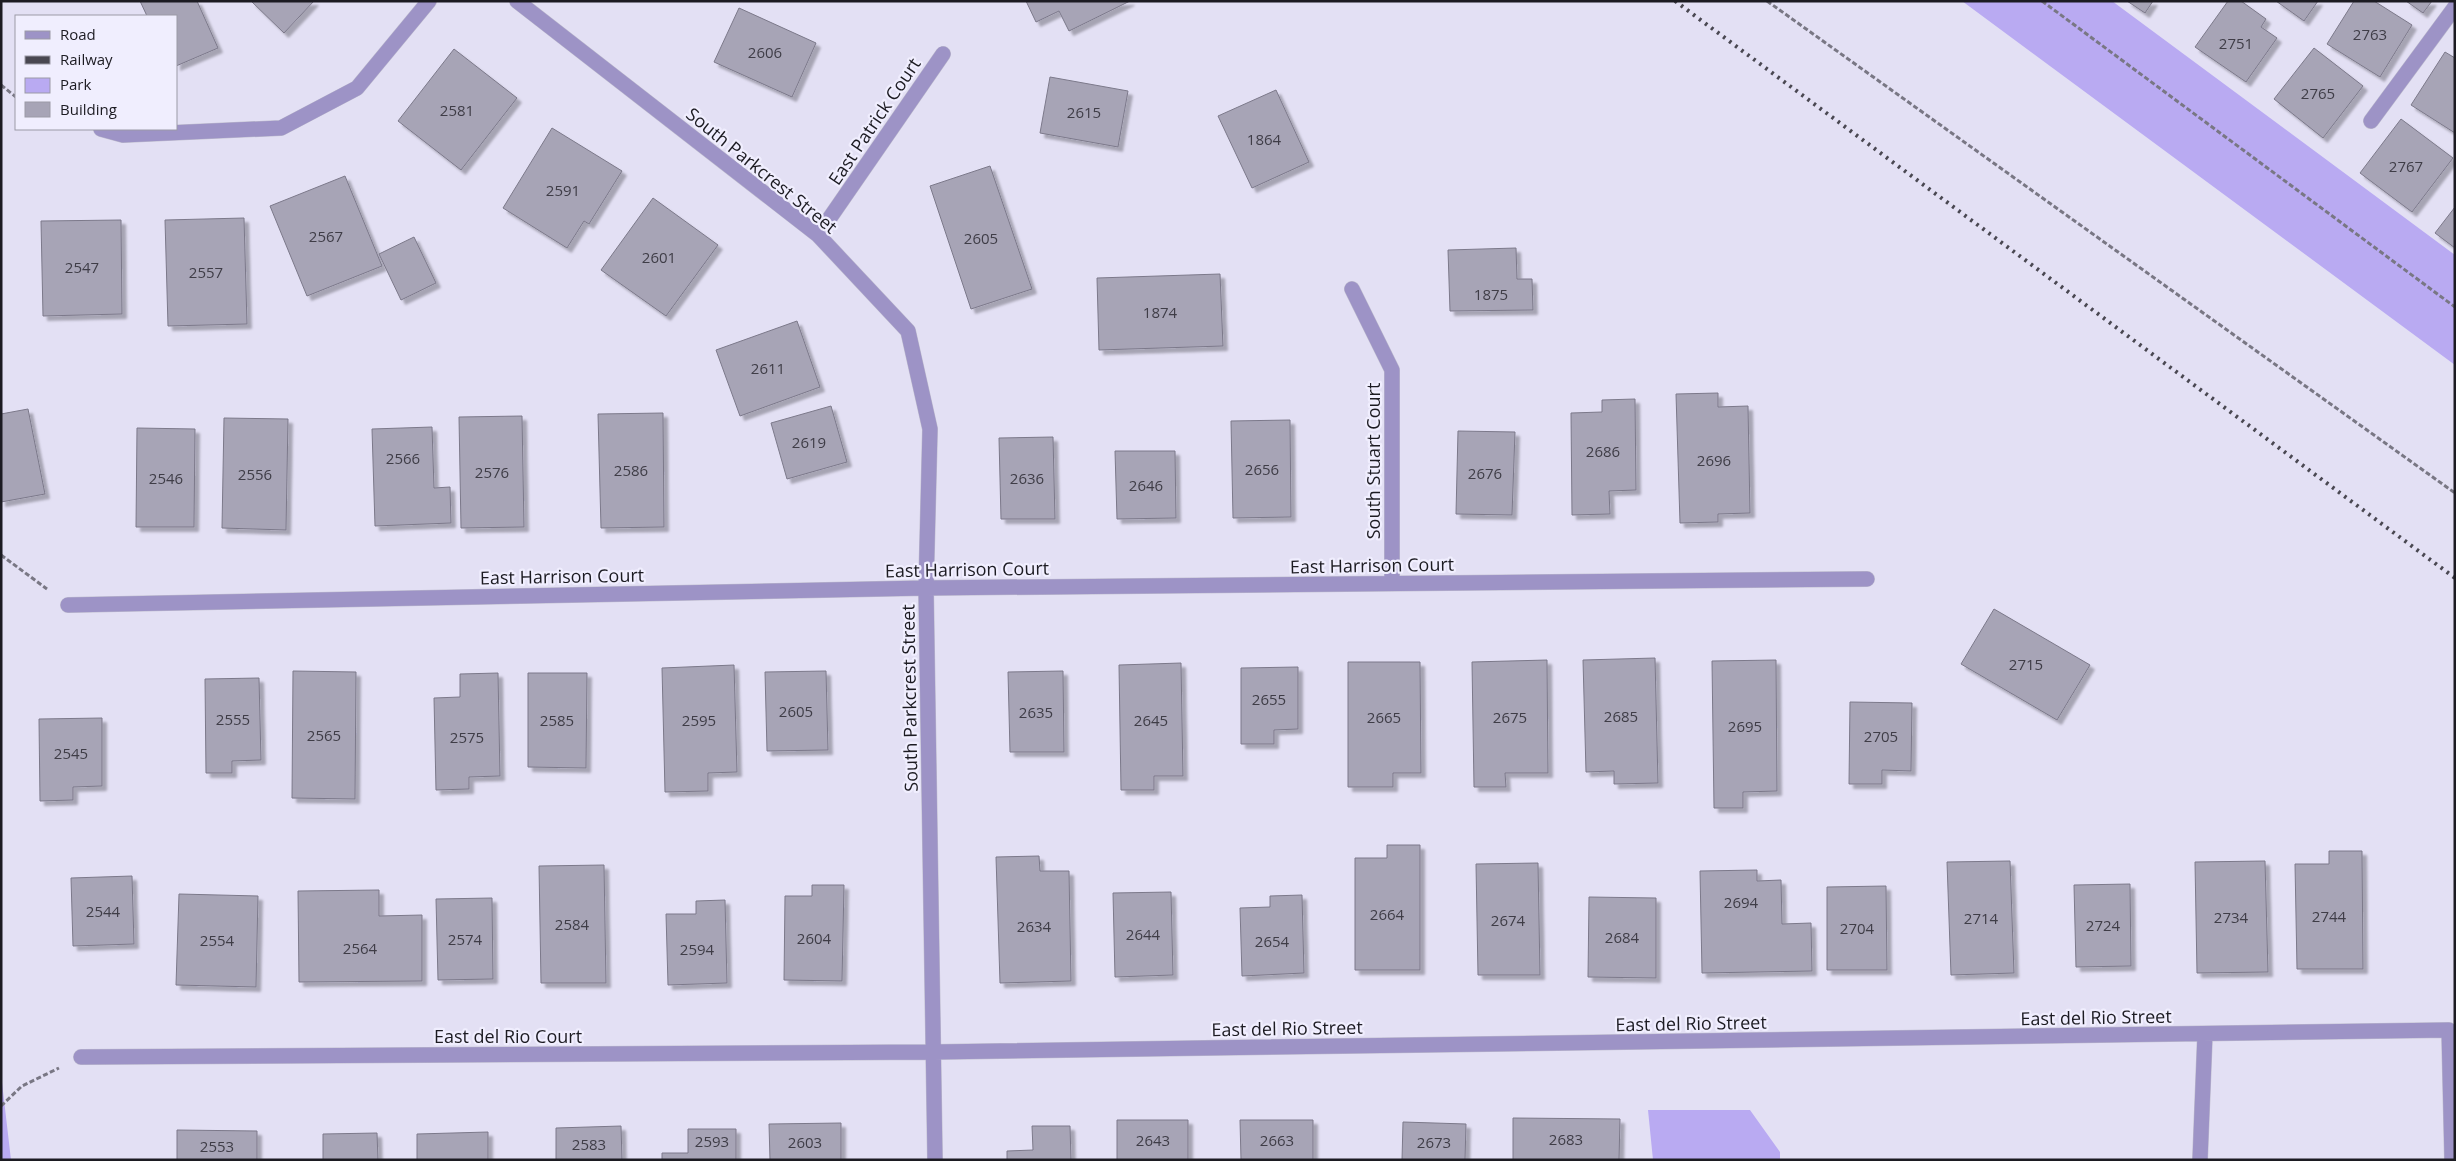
<svg xmlns="http://www.w3.org/2000/svg" width="2456" height="1161" font-family="'Open Sans',sans-serif">
<style>
.park{fill:#b9aaf2}
.building{fill:#a7a4b6;stroke:#7c798a;filter:url(#shadow)}
.lines{fill:none;stroke-linecap:round;stroke-linejoin:round}
.minor-casing{stroke:#bfbdce;stroke-width:16}
.path{stroke:#797784;stroke-width:3;stroke-dasharray:5 2.5;stroke-linecap:butt}
.minor{stroke:#9d93c6;stroke-width:15}
.rail{stroke:#494751;stroke-width:4;stroke-dasharray:2.5 5;stroke-linecap:butt}
.labels{text-anchor:middle;dominant-baseline:central;stroke-width:4.5;stroke-linejoin:round;paint-order:stroke}
.number-label{font-size:15px;fill:#3f3d47}
.street-label{font-size:18px;fill:#1c1b22;stroke:#f0eefe}
</style>
<defs>
<filter id="shadow"><feDropShadow dx="4.5" dy="4.5" stdDeviation="1" flood-color="#0004"/></filter>
</defs>
<rect width="100%" height="100%" fill="#e3e0f4"/>
<path class="park" d="M 1962,1 L 2112,1 L 2455,255 L 2455,365 Z
M 1,1074 L 11,1160 L 1,1160 Z
M 1648,1110 L 1750,1110 L 1780,1152 L 1780,1160 L 1653,1160 Z"/>
<path class="building" d="M 140,1 L 197,1 L 218,48 L 176,66 L 176,16 L 147,16 Z
M 251,1 L 314,1 L 284,33 Z
M 1026,1 L 1130,1 L 1069,31 L 1059,11 L 1036,22 Z
M 2127,1 L 2153,1 L 2145,13 Z
M 2228,1 L 2241,1 L 2266,19 L 2261,27 L 2277,38 L 2246,82 L 2195,47 Z
M 2276,1 L 2318,1 L 2304,21 Z
M 2354,1 L 2374,1 L 2412,25 L 2380,77 L 2327,44 Z
M 2406,1 L 2432,1 L 2423,13 Z
M 739,8 L 816,43 L 792,97 L 714,62 Z
M 2314,48 L 2363,86 L 2323,138 L 2274,99 Z
M 454,49 L 517,98 L 461,170 L 398,121 Z
M 2445,52 L 2455,58 L 2455,133 L 2411,105 Z
M 1050,77 L 1128,91 L 1118,147 L 1040,133 Z
M 1276,90 L 1309,162 L 1252,188 L 1218,116 Z
M 2401,119 L 2453,158 L 2412,212 L 2360,173 Z
M 552,128 L 622,171 L 589,224 L 584,221 L 567,248 L 503,208 Z
M 990,166 L 1032,289 L 971,309 L 930,186 Z
M 345,176 L 382,266 L 307,296 L 270,206 Z
M 653,198 L 718,245 L 666,316 L 601,270 Z
M 2455,207 L 2455,248 L 2435,233 Z
M 244,218 L 247,324 L 168,326 L 165,220 Z
M 121,220 L 122,314 L 43,316 L 41,221 Z
M 414,237 L 436,283 L 401,300 L 379,254 Z
M 1516,248 L 1517,279 L 1532,279 L 1533,310 L 1450,311 L 1448,250 Z
M 1220,274 L 1223,346 L 1099,350 L 1097,278 Z
M 797,321 L 820,387 L 740,416 L 716,350 Z
M 1718,393 L 1718,407 L 1748,406 L 1750,513 L 1718,514 L 1718,522 L 1680,523 L 1676,394 Z
M 1635,399 L 1636,490 L 1609,491 L 1610,514 L 1572,515 L 1571,413 L 1602,412 L 1602,400 Z
M 831,406 L 847,462 L 787,479 L 771,423 Z
M 28,409 L 45,494 L 1,502 L 1,414 Z
M 663,413 L 664,527 L 601,528 L 598,414 Z
M 522,416 L 524,527 L 461,528 L 459,417 Z
M 224,418 L 288,419 L 286,530 L 222,528 Z
M 1290,420 L 1291,517 L 1233,518 L 1231,421 Z
M 432,427 L 434,488 L 450,487 L 451,523 L 375,526 L 372,429 Z
M 137,428 L 195,429 L 194,527 L 136,527 Z
M 1458,431 L 1515,432 L 1512,515 L 1456,514 Z
M 1053,437 L 1055,519 L 1001,519 L 999,438 Z
M 1115,451 L 1175,451 L 1176,518 L 1117,519 Z
M 1994,609 L 2090,665 L 2057,720 L 1961,664 Z
M 1655,658 L 1658,783 L 1614,784 L 1614,771 L 1586,772 L 1583,660 Z
M 1547,660 L 1548,773 L 1505,773 L 1506,787 L 1474,787 L 1472,662 Z
M 1776,660 L 1777,791 L 1743,792 L 1743,808 L 1714,808 L 1712,661 Z
M 1348,662 L 1420,662 L 1421,773 L 1393,773 L 1393,787 L 1348,787 Z
M 1181,663 L 1183,776 L 1154,776 L 1154,790 L 1121,790 L 1119,665 Z
M 734,665 L 737,772 L 708,773 L 708,791 L 665,792 L 662,668 Z
M 1298,667 L 1298,729 L 1274,730 L 1274,744 L 1241,744 L 1241,668 Z
M 293,671 L 356,672 L 355,799 L 292,798 Z
M 826,671 L 828,750 L 767,751 L 765,672 Z
M 1063,671 L 1064,752 L 1010,752 L 1008,672 Z
M 498,673 L 500,776 L 469,777 L 469,789 L 436,790 L 434,698 L 460,697 L 460,674 Z
M 528,673 L 587,673 L 586,768 L 528,767 Z
M 259,678 L 261,760 L 232,761 L 232,773 L 206,773 L 205,679 Z
M 1850,702 L 1912,703 L 1911,771 L 1882,770 L 1882,784 L 1849,784 Z
M 102,718 L 102,786 L 73,787 L 73,800 L 40,801 L 39,719 Z
M 1387,845 L 1420,845 L 1420,970 L 1355,970 L 1355,858 L 1387,858 Z
M 2329,851 L 2362,851 L 2363,969 L 2297,969 L 2295,864 L 2329,864 Z
M 1039,856 L 1040,871 L 1069,871 L 1071,981 L 1000,983 L 996,857 Z
M 2010,861 L 2014,973 L 1951,975 L 1947,862 Z
M 2265,861 L 2268,972 L 2197,973 L 2195,862 Z
M 1538,863 L 1540,975 L 1478,975 L 1476,864 Z
M 604,865 L 606,983 L 541,983 L 539,866 Z
M 1757,870 L 1757,881 L 1781,880 L 1782,924 L 1811,923 L 1812,971 L 1702,973 L 1700,871 Z
M 132,876 L 134,944 L 73,946 L 71,878 Z
M 2130,884 L 2131,966 L 2076,967 L 2074,885 Z
M 812,885 L 844,885 L 842,981 L 784,980 L 785,896 L 812,896 Z
M 1886,886 L 1887,970 L 1827,970 L 1827,887 Z
M 379,890 L 379,916 L 422,915 L 422,981 L 299,982 L 298,891 Z
M 1171,892 L 1173,975 L 1115,977 L 1113,893 Z
M 179,894 L 258,896 L 256,987 L 176,985 Z
M 1302,895 L 1304,973 L 1242,976 L 1240,908 L 1270,907 L 1270,896 Z
M 1589,897 L 1656,898 L 1656,978 L 1588,977 Z
M 492,898 L 493,979 L 438,980 L 436,899 Z
M 725,900 L 727,983 L 668,985 L 666,914 L 696,914 L 696,901 Z
M 1513,1118 L 1620,1119 L 1619,1160 L 1513,1160 Z
M 1117,1120 L 1188,1120 L 1188,1160 L 1117,1160 Z
M 1240,1120 L 1313,1120 L 1313,1160 L 1241,1160 Z
M 1403,1122 L 1466,1124 L 1465,1160 L 1402,1160 Z
M 841,1123 L 841,1160 L 770,1160 L 769,1124 Z
M 621,1126 L 622,1160 L 556,1160 L 556,1128 Z
M 1032,1126 L 1070,1126 L 1071,1160 L 1007,1160 L 1007,1151 L 1033,1150 Z
M 688,1129 L 736,1129 L 736,1160 L 662,1160 L 662,1153 L 688,1153 Z
M 177,1130 L 257,1131 L 257,1160 L 177,1160 Z
M 488,1132 L 488,1160 L 417,1160 L 417,1134 Z
M 377,1133 L 378,1160 L 323,1160 L 323,1134 Z"/>
<g class="lines">
<defs>
<path id="minor" d="M 517,1 L 818,235 L 908,331 L 930,429 L 926,588 L 935,1160
M 2371,121 L 2455,7
M 101,129 L 123,135 L 281,128 L 357,88 L 429,1
M 818,235 L 943,54
M 1352,289 L 1392,370 L 1392,583
M 68,605 L 926,588 L 1867,579
M 81,1057 L 934,1052 L 2449,1030 L 2452,1160
M 2200,1160 L 2205,1034"/>
</defs>
<use href="#minor" class="minor-casing"/>
<path class="path" d="M 1767,1 L 2455,493
M 2042,1 L 2455,307
M 1,85 L 16,97
M 1,555 L 47,589
M 1,1106 L 22,1086 L 59,1068"/>
<use href="#minor" class="minor"/>
<path class="rail" d="M 1675,1 L 2455,578"/>
</g>
<g class="labels">
<g class="number-label">
<text x="2370" y="34">2763</text>
<text x="2236" y="43">2751</text>
<text x="765" y="52">2606</text>
<text x="2318" y="93">2765</text>
<text x="457" y="110">2581</text>
<text x="1084" y="112">2615</text>
<text x="1264" y="139">1864</text>
<text x="2406" y="166">2767</text>
<text x="563" y="190">2591</text>
<text x="326" y="236">2567</text>
<text x="981" y="238">2605</text>
<text x="659" y="257">2601</text>
<text x="82" y="267">2547</text>
<text x="206" y="272">2557</text>
<text x="1491" y="294">1875</text>
<text x="1160" y="312">1874</text>
<text x="768" y="368">2611</text>
<text x="809" y="442">2619</text>
<text x="1603" y="451">2686</text>
<text x="403" y="458">2566</text>
<text x="1714" y="460">2696</text>
<text x="1262" y="469">2656</text>
<text x="631" y="470">2586</text>
<text x="492" y="472">2576</text>
<text x="1485" y="473">2676</text>
<text x="255" y="474">2556</text>
<text x="166" y="478">2546</text>
<text x="1027" y="478">2636</text>
<text x="1146" y="485">2646</text>
<text x="2026" y="664">2715</text>
<text x="1269" y="699">2655</text>
<text x="796" y="711">2605</text>
<text x="1036" y="712">2635</text>
<text x="1621" y="716">2685</text>
<text x="1384" y="717">2665</text>
<text x="1510" y="717">2675</text>
<text x="233" y="719">2555</text>
<text x="557" y="720">2585</text>
<text x="699" y="720">2595</text>
<text x="1151" y="720">2645</text>
<text x="1745" y="726">2695</text>
<text x="324" y="735">2565</text>
<text x="1881" y="736">2705</text>
<text x="467" y="737">2575</text>
<text x="71" y="753">2545</text>
<text x="1741" y="902">2694</text>
<text x="103" y="911">2544</text>
<text x="1387" y="914">2664</text>
<text x="2329" y="916">2744</text>
<text x="2231" y="917">2734</text>
<text x="1981" y="918">2714</text>
<text x="1508" y="920">2674</text>
<text x="572" y="924">2584</text>
<text x="2103" y="925">2724</text>
<text x="1034" y="926">2634</text>
<text x="1857" y="928">2704</text>
<text x="1143" y="934">2644</text>
<text x="1622" y="937">2684</text>
<text x="814" y="938">2604</text>
<text x="465" y="939">2574</text>
<text x="217" y="940">2554</text>
<text x="1272" y="941">2654</text>
<text x="360" y="948">2564</text>
<text x="697" y="949">2594</text>
<text x="1566" y="1139">2683</text>
<text x="1153" y="1140">2643</text>
<text x="1277" y="1140">2663</text>
<text x="712" y="1141">2593</text>
<text x="805" y="1142">2603</text>
<text x="1434" y="1142">2673</text>
<text x="589" y="1144">2583</text>
<text x="217" y="1146">2553</text>
</g>
<g class="street-label">
<text transform="translate(874 121) rotate(-56)">East Patrick Court</text>
<text transform="translate(762 170) rotate(39)">South Parkcrest Street</text>
<text transform="translate(1373 461) rotate(-90)">South Stuart Court</text>
<text transform="translate(1372 565) rotate(-1)">East Harrison Court</text>
<text transform="translate(967 569) rotate(-1)">East Harrison Court</text>
<text transform="translate(562 576) rotate(-1)">East Harrison Court</text>
<text transform="translate(909 698) rotate(-91)">South Parkcrest Street</text>
<text transform="translate(2096 1017) rotate(-1)">East del Rio Street</text>
<text transform="translate(1691 1023) rotate(-1)">East del Rio Street</text>
<text transform="translate(1287 1028) rotate(-1)">East del Rio Street</text>
<text x="508" y="1036">East del Rio Court</text>
</g>
</g>
<rect width="2456" height="1161" fill="none" stroke="#1c1b22" stroke-width="5"/>
<rect x="15" y="15" width="162" height="115" fill="#f0eefe" stroke="#9b9aa6"/>
<rect x="25" y="31" width="25" height="8" fill="#9d93c6" stroke="#9b9aa6"/>
<text x="60" y="40" font-size="15" fill="#1c1b22">Road</text>
<rect x="25" y="56" width="25" height="8" fill="#494751" stroke="#9b9aa6"/>
<text x="60" y="65" font-size="15" fill="#1c1b22">Railway</text>
<rect x="25" y="78" width="25" height="15" fill="#b9aaf2" stroke="#9b9aa6"/>
<text x="60" y="90" font-size="15" fill="#1c1b22">Park</text>
<rect x="25" y="102" width="25" height="15" fill="#a7a4b6" stroke="#9b9aa6"/>
<text x="60" y="115" font-size="15" fill="#1c1b22">Building</text>
</svg>
